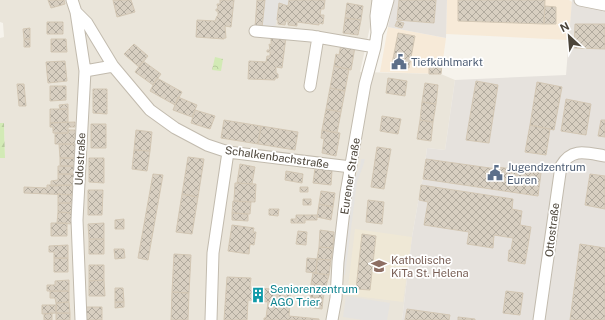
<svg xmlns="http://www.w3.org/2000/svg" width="605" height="320" font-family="'Public Sans',sans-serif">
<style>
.residential{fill:#eae5da}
.commercial{fill:#f7ead8}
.industrial{fill:#e6e2dd}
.education{fill:#efe8d6}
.forest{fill:url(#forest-firs)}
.park{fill:url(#park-crowns)}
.parking{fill:#e5e3e0}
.building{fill:url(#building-cross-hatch);stroke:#d3c7b4}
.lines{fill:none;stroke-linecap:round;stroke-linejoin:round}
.minor-casing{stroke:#c2bbae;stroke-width:13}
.minor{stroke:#fff;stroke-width:11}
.labels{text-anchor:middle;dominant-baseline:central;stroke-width:3.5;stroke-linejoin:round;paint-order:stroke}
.service-label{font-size:11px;fill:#4e5e75;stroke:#fff;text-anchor:start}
.street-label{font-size:11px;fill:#4b4439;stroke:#fff}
.education-label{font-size:11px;fill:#785e54;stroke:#fff;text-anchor:start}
.culture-label{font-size:11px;fill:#0d838f;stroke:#fff;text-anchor:start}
</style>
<defs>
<pattern id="forest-firs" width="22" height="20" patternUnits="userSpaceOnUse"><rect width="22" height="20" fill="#d2eab5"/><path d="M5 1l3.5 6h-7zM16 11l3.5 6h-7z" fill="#b6ca9c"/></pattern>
<pattern id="park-crowns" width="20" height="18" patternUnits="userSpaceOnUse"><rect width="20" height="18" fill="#d2eab5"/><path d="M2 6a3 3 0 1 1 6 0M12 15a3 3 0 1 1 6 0" fill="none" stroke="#b6ca9c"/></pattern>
<pattern id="building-cross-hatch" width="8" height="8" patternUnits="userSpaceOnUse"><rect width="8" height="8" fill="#d8cfc1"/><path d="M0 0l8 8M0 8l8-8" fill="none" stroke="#b1aa9e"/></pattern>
</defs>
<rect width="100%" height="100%" fill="#f6f3ec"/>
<path class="residential" d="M 0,0 L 376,0 L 360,72 L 441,74 L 455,80 L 445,150 L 427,148 L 423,179 L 421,185 L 412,237 L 402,320 L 0,320 L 0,158 L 5,157 L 4,123 L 0,123 L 0,38 L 4,37 L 3,23 L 0,22 Z"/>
<path class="commercial" d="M 447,0 L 569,0 L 572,2 L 569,40 L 446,34 Z
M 388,27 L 446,38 L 441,74 L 380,72 Z"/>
<path class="industrial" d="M 394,0 L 447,0 L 446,38 L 388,27 Z
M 572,0 L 605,0 L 605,320 L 402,320 L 412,237 L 421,185 L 423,179 L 427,148 L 445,150 L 455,80 L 566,75 Z"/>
<path class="education" d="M 355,229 L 412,237 L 403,302 L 347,295 Z"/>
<path class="forest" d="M 0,123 L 4,123 L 5,158 L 0,158 Z"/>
<path class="park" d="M 215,57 L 223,59 L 221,71 L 212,70 Z"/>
<path class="parking" d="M 257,0 L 289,0 L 288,6 L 279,3 L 275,29 L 255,27 Z
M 361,159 L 365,159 L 363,166 L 357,182 L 345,275 L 341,275 L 353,183 L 360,166 Z
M 346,296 L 390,303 L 387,320 L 363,320 L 343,317 Z"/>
<path class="building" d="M 48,0 L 64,0 L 65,4 L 51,8 Z
M 113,0 L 131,0 L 135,12 L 117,17 Z
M 220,0 L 234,0 L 231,27 L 225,26 L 226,38 L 224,38 L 224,39 L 196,37 L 197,20 L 215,21 L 217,16 L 218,16 L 218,11 L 216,11 L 216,9 L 218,9 L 217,4 L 220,4 Z
M 257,0 L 265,0 L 262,28 L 255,27 Z
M 289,0 L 325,0 L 324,9 L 321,9 L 320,15 L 324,15 L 323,24 L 319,23 L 319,25 L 297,22 L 297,26 L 288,25 L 288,21 L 286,21 L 285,25 L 278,24 L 278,20 L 277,20 L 279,3 L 288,6 Z
M 399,0 L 436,0 L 434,23 L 397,20 Z
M 458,0 L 545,0 L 544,24 L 458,21 Z
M 347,3 L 363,6 L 361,20 L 345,18 Z
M 545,6 L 556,7 L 556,24 L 544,24 Z
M 345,18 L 361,20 L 358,35 L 343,33 Z
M 397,21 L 404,23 L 402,28 L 395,26 Z
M 47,22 L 63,22 L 63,34 L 47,34 Z
M 575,24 L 605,24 L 605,49 L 574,48 Z
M 30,28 L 30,39 L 24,39 L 23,29 Z
M 398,33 L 415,36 L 409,68 L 392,64 Z
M 271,37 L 286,37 L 282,68 L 276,67 L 276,73 L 278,74 L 278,78 L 275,78 L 275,80 L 248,79 L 249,61 L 266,62 L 267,56 L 270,56 L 270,52 L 267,52 L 267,50 L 270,50 L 269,44 L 271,45 Z
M 24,39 L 30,39 L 30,47 L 24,47 Z
M 51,39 L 66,39 L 67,52 L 51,52 Z
M 134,44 L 148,56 L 139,67 L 124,54 Z
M 341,44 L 355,47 L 351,70 L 334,66 L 336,54 L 339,55 Z
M 65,61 L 67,81 L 48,83 L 46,62 Z
M 143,61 L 161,74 L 153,85 L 135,72 Z
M 429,64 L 442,65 L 441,74 L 429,74 Z
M 334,66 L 349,69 L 345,91 L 330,88 Z
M 157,78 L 182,92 L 175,105 L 150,91 Z
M 388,78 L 407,81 L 405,96 L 386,93 Z
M 476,81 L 498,85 L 489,143 L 466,140 Z
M 537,82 L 562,87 L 554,130 L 530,125 Z
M 425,83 L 438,85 L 436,104 L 422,102 Z
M 17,84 L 24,84 L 26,106 L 19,106 Z
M 50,86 L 66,86 L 66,100 L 50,101 Z
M 330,88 L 345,91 L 341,112 L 326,109 Z
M 93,89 L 107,89 L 107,114 L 93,113 Z
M 178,97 L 197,105 L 192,117 L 173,110 Z
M 566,99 L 591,104 L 586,135 L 561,131 Z
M 422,102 L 436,104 L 433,122 L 420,120 Z
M 68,104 L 68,109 L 60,109 L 59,105 Z
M 50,109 L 68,109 L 68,122 L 50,123 Z
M 326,109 L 341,112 L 337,133 L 322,130 Z
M 195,110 L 215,116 L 210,129 L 191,123 Z
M 382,116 L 401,119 L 398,134 L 380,131 Z
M 224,120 L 261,126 L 258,144 L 221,138 Z
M 420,120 L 433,122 L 431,141 L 417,139 Z
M 601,120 L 605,120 L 605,137 L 598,136 Z
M 75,122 L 75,127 L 68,127 L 68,133 L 53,133 L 53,127 L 50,127 L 50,123 Z
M 91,124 L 106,124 L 106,148 L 91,148 Z
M 530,125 L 550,129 L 546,155 L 525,152 Z
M 261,126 L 298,132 L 295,150 L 258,144 Z
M 68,130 L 75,130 L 75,144 L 55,144 L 55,133 L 68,133 Z
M 136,130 L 152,132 L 150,151 L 134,150 Z
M 322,130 L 340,133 L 336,156 L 322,153 L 324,139 L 321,138 Z
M 59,144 L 75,144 L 75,158 L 60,158 Z
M 377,147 L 391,149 L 384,189 L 371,187 Z
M 134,150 L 150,151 L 147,171 L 132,169 Z
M 188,157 L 204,159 L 198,197 L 182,194 Z
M 60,158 L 75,158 L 75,166 L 60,166 Z
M 89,158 L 104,158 L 104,183 L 89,182 Z
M 426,159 L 497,169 L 497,167 L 541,173 L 538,196 L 423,179 Z
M 240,164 L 255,167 L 252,184 L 237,183 Z
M 58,166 L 75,166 L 75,174 L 58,174 Z
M 315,168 L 332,171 L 331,185 L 313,183 Z
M 286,171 L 303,174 L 302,183 L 285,180 Z
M 58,174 L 74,174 L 74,185 L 51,186 L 51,181 L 58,180 Z
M 153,174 L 163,175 L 148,260 L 138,258 Z
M 590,174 L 605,176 L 605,209 L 585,205 Z
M 235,183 L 256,184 L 255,202 L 234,201 Z
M 47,185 L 74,185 L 74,195 L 24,193 L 24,187 L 47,188 Z
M 421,185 L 513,199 L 512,209 L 522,211 L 520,225 L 531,227 L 525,264 L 508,261 L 509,250 L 511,250 L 513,238 L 494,235 L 493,248 L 467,244 L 469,232 L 424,225 L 428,202 L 419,200 Z
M 300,187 L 308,187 L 308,192 L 300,192 Z
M 88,190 L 103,190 L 102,215 L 88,215 Z
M 321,191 L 335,193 L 333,207 L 319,204 Z
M 58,194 L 74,195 L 73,203 L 58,203 Z
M 182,194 L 198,197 L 192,234 L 176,232 Z
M 303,199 L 311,199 L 311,205 L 303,205 Z
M 368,200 L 384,202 L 382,224 L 366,222 Z
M 233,201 L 251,202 L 250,214 L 232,213 Z
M 58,203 L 73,203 L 72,213 L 58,212 Z
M 319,204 L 333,207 L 331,220 L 317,217 Z
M 269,209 L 279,209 L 278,216 L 269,215 Z
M 58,212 L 72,213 L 72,224 L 57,223 Z
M 232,213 L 248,214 L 248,221 L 232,220 Z
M 296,215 L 317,215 L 317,220 L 305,220 L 305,223 L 291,223 L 291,219 L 296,219 Z
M 124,219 L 124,229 L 115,229 L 115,220 Z
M 51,223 L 67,223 L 67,236 L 51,236 Z
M 104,223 L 104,239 L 89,239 L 88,224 Z
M 232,225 L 254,228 L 253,232 L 256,232 L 254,245 L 250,244 L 249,254 L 228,251 Z
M 320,230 L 334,232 L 333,248 L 319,247 Z
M 298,231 L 307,232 L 306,245 L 296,244 Z
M 362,234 L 376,236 L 370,290 L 356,289 Z
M 89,239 L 104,239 L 104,254 L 89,254 Z
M 580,244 L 605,248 L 605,320 L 570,320 Z
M 68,245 L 68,258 L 54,258 L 54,252 L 49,252 L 49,246 Z
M 319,247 L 333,248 L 331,260 L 317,259 Z
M 114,249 L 124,249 L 125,258 L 115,259 Z
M 174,254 L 191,255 L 189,293 L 172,292 Z
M 54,258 L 68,258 L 68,272 L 54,272 Z
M 307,258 L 317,259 L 316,273 L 306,272 Z
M 317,259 L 331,260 L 329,275 L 316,273 Z
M 89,265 L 104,265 L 104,280 L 89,281 Z
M 313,273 L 329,275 L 326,286 L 311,284 Z
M 227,277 L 251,278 L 250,287 L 291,291 L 289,316 L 319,319 L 319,320 L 264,320 L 264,318 L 266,318 L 268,302 L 248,300 L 247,320 L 224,320 Z
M 69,280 L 69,291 L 47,291 L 47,285 L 55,285 L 55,281 Z
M 104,280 L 105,296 L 89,296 L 89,281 Z
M 311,284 L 326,286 L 323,299 L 310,297 Z
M 115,288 L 123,288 L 124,302 L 115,302 Z
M 50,291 L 69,291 L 69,302 L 56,303 L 55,298 L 50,298 Z
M 506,291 L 523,293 L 520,315 L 503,313 Z
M 172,292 L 189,293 L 188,320 L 171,320 Z
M 310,297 L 323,299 L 322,309 L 308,307 Z
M 69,302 L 70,313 L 56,313 L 56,303 Z
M 115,302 L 124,302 L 124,307 L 115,308 Z
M 42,305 L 56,305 L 56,313 L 42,314 Z
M 86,307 L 102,307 L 102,320 L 86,320 Z
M 407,309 L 450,315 L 449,320 L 405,320 Z
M 52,313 L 52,320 L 44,320 L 44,314 Z
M 56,313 L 70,313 L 70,320 L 56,320 Z
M 458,317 L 475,319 L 475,320 L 458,320 Z"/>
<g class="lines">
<defs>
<path id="minor" d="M 72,0 L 76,12 L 85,71 L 77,220 L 81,320
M 580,0 L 605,5
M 76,12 L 87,23 L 113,66
M 255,31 L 311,36 L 375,47
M 377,32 L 376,16 L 378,0
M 85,71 L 113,66 L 150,110 L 175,128 L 207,145 L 228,152 L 351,167
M 310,86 L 318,37
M 211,320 L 213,253 L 228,152
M 332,320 L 336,298 L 338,262 L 346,193 L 365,84 L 375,47 L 377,33 L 381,25 L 388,0
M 539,320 L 561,166 C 572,147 587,153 605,156"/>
</defs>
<use href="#minor" class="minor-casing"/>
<use href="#minor" class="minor"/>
</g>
<defs>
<symbol id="civic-bare" viewBox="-9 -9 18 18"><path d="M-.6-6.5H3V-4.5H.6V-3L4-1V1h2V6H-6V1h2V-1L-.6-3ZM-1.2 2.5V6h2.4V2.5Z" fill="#5c6f8a" stroke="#fff" stroke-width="2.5" paint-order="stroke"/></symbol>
<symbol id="school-bare" viewBox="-9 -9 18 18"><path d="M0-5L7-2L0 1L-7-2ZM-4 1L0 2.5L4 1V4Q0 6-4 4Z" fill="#8d6e63" stroke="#fff" stroke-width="2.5" paint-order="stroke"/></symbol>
<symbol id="building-bare" viewBox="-9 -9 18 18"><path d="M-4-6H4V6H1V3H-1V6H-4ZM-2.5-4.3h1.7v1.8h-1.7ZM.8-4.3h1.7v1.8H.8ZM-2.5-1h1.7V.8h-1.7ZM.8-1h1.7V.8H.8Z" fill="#0f9aa8" stroke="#fff" stroke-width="2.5" paint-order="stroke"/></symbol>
</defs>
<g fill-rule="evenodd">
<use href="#civic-bare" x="388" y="51" width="22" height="22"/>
<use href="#civic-bare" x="484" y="162" width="22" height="22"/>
<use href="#school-bare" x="368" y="255" width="22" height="22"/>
<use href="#building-bare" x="247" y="284" width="22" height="22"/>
</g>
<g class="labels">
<g class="service-label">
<text x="411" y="62">Tiefkühlmarkt</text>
<text x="507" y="167">Jugendzentrum<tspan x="507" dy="13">Euren</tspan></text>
</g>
<g class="street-label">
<text transform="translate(277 157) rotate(8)">Schalkenbachstraße</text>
<text transform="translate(80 159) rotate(-87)">Udostraße</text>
<text transform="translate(350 176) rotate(-81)">Eurener Straße</text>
<text transform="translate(552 230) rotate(-83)">Ottostraße</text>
</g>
<g class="education-label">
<text x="391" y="260">Katholische<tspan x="391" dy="13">KiTa St. Helena</tspan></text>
</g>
<g class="culture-label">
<text x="270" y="289">Seniorenzentrum<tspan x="270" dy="13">AGO Trier</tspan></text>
</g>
</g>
<g transform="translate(569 36) rotate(334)" stroke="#ffffff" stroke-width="3" paint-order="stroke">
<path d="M0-3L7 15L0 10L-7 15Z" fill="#4b4439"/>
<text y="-6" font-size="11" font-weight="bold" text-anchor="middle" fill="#4b4439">N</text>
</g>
</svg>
